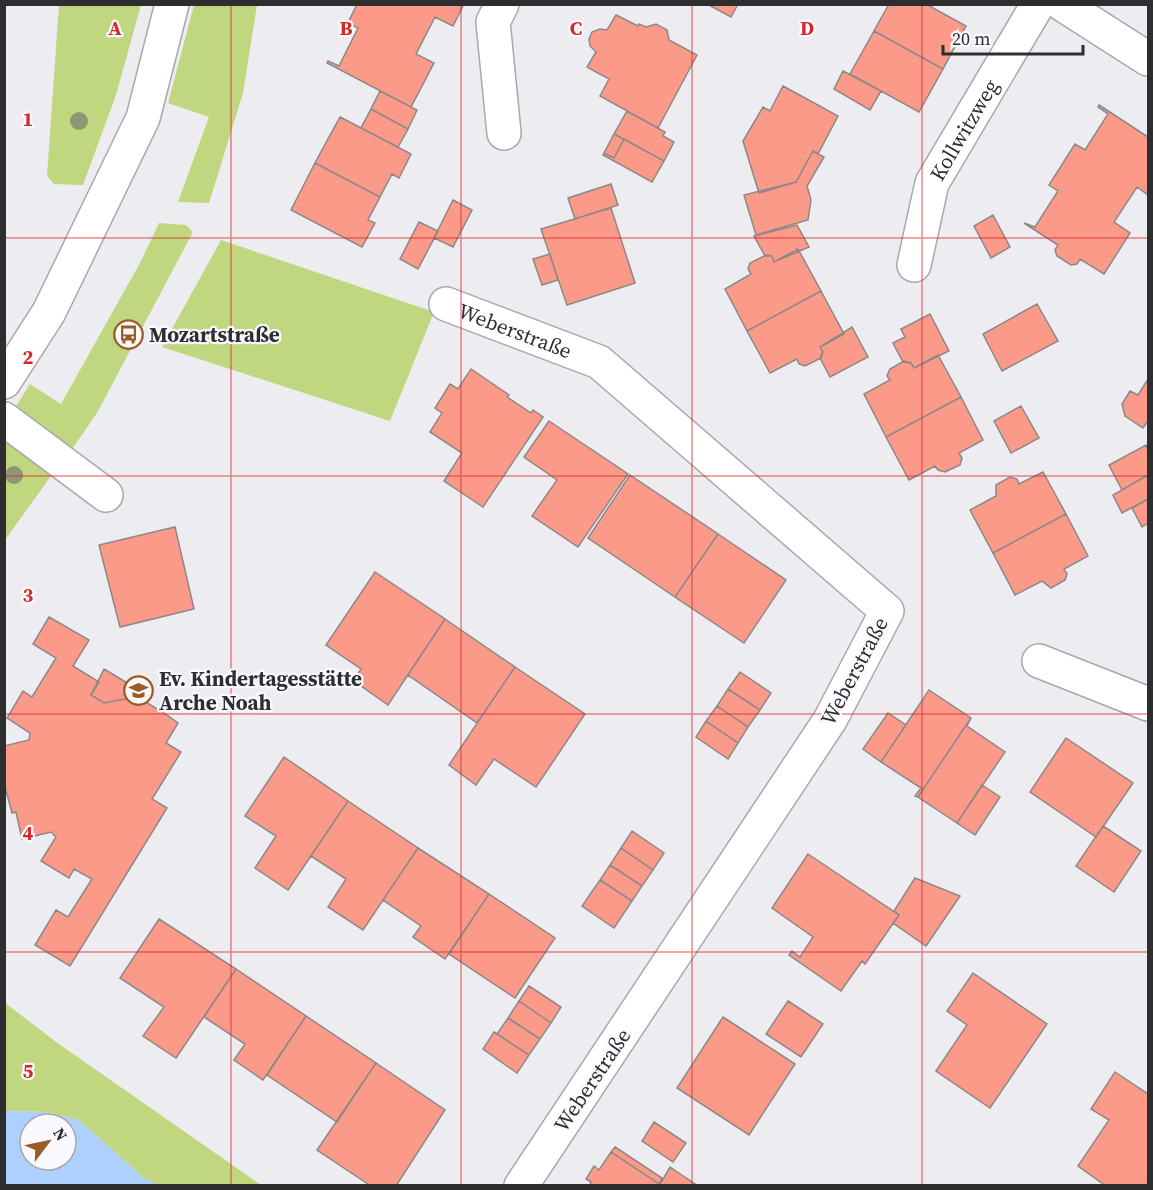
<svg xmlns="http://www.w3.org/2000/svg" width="1153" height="1190" font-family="'Source Serif 4',serif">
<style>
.green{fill:#c0d780}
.water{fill:#aed0fc;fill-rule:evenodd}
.building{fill:#fc9a8a;stroke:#8d8786;stroke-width:1.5}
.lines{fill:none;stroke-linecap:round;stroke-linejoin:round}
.minor-casing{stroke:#a8a7ac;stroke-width:36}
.minor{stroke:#fff;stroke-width:33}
.tree{fill:#8e9673}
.grid{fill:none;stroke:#d62828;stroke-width:1.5;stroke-opacity:0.55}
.labels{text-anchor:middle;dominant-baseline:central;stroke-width:4.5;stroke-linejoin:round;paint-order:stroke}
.street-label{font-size:21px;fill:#2e2e30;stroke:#f9f9fe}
.poi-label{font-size:21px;font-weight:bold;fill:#2e2e30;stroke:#f9f9fe;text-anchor:start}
.grid-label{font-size:20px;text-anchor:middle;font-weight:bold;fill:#d62828;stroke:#f9f9fe;stroke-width:4.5;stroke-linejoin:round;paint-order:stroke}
</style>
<rect width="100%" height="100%" fill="#ececf1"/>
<path class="green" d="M 59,5 L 141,5 L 116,95 L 83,185 L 54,184 L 47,176 Z
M 194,5 L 257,5 L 243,93 L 209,203 L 178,202 L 209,117 L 168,103 Z
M 159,223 L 186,225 L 193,232 L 97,413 L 72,449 L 15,408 L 30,384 L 61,404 L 140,263 Z
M 221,240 L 434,312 L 390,421 L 162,347 Z
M 5,438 L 56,469 L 5,540 Z
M 4,1002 L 56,1042 L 261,1185 L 158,1185 L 145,1179 L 79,1120 L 46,1112 L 5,1111 Z"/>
<path class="water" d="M 5,1111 L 46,1112 L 79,1120 L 145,1179 L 158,1185 L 5,1185 ZM 30,1124 L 66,1124 L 66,1160 L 30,1160 Z"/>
<path class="building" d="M 357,4 L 464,4 L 453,26 L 435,17 L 416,54 L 434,63 L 411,107 L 327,63 L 328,61 L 339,66 L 358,28 L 348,23 Z
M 707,4 L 738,4 L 731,17 Z
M 889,4 L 926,4 L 966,26 L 943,69 L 874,31 Z
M 616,15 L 638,26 L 639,24 L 646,27 L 656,24 L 667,30 L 669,40 L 697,55 L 658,128 L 600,96 L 609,79 L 587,67 L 596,52 L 590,46 L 589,39 L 592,32 L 600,29 L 607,30 Z
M 874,31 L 943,69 L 919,112 L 850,74 Z
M 843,71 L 881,91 L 870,110 L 834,89 Z
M 783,86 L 838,116 L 818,154 L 813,151 L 796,182 L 759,193 L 743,141 L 763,107 L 770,111 Z
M 380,91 L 417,110 L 408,129 L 371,109 Z
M 1099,105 L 1148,137 L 1148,195 L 1137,187 L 1114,222 L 1130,233 L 1104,274 L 1080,259 L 1077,264 L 1071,265 L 1057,256 L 1055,250 L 1058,245 L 1024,223 L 1035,227 L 1058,191 L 1049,185 L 1075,144 L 1085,150 L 1108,114 L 1098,107 Z
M 371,109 L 408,129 L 398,147 L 361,128 Z
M 627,111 L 665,132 L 663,136 L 674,142 L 664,161 L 614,134 Z
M 340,117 L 411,154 L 399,178 L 392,174 L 380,197 L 315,163 Z
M 614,134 L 624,139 L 614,158 L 604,153 Z
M 624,139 L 664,161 L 652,182 L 603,155 L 604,153 L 614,158 Z
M 813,151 L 824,157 L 807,186 L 811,200 L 808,220 L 756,235 L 744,195 L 796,182 Z
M 315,163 L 380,197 L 368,220 L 375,223 L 362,247 L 291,210 Z
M 611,184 L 618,205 L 575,219 L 568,198 Z
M 453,200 L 472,210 L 453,247 L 434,238 Z
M 611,208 L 635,283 L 567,305 L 541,229 Z
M 993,215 L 1010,247 L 991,258 L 974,226 Z
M 419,222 L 438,231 L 418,269 L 400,259 Z
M 797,225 L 809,247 L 774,262 L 772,256 L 765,256 L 754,236 Z
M 798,249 L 821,291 L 747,331 L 725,289 L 751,274 L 748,269 L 750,263 L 766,255 L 772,256 L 774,262 Z
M 550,254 L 558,280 L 542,285 L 533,259 Z
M 821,291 L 844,334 L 820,347 L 823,352 L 821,358 L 805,366 L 799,364 L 797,359 L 770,373 L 747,331 Z
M 1037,304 L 1058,341 L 1002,371 L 983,334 Z
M 930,314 L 949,351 L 914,368 L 911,363 L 903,362 L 893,343 L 905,337 L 901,329 Z
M 852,327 L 868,357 L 830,377 L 820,358 L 823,352 L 820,347 Z
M 938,355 L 961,397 L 886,437 L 864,394 L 890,380 L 887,376 L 890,369 L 904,361 L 911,363 L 914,368 Z
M 471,369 L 509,395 L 507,397 L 531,413 L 533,410 L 543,417 L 483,507 L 444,481 L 462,453 L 430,432 L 442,413 L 435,408 L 450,384 L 458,389 Z
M 1148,379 L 1148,421 L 1143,428 L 1125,416 L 1122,404 L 1130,391 L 1138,395 Z
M 961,397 L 983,440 L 959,453 L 962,458 L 960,465 L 945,472 L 938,470 L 935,466 L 909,480 L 886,437 Z
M 1021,406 L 1039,438 L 1011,453 L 994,421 Z
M 549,421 L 628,474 L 578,547 L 532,516 L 557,480 L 524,457 Z
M 1146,445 L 1148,450 L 1148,475 L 1122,490 L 1109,465 Z
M 1043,472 L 1066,514 L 993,553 L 970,510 L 996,496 L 996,485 L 1010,477 L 1017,479 L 1019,484 Z
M 630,475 L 718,534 L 675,597 L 588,538 Z
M 1148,475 L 1148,499 L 1122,513 L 1113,495 Z
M 1148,499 L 1148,523 L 1142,527 L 1132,508 Z
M 1066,514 L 1088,556 L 1064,569 L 1067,574 L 1065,580 L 1051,588 L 1042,581 L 1015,595 L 993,553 Z
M 175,527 L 194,609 L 120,627 L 99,545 Z
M 718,534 L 786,580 L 744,643 L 675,597 Z
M 375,572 L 445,619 L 388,705 L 354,681 L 361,669 L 326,645 Z
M 49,617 L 89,640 L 73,666 L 99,682 L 91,695 L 104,703 L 125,699 L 130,692 L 167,715 L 178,723 L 166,743 L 181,752 L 152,799 L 167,808 L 70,966 L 35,945 L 56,910 L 68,917 L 92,879 L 74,869 L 69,878 L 41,861 L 56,837 L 51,832 L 22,839 L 16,812 L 12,813 L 4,783 L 4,746 L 29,740 L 30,733 L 7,718 L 23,691 L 32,697 L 56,658 L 33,644 Z
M 445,619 L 515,667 L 477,723 L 408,675 Z
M 515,667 L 585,714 L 536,787 L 494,759 L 476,785 L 449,765 Z
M 104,669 L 134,687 L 125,699 L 104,703 L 91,695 Z
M 740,672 L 771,693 L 760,710 L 728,689 Z
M 728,689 L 760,710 L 748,727 L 717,706 Z
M 929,690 L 971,718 L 918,797 L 915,796 L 921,788 L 881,762 Z
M 717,706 L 748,727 L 738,743 L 706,721 Z
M 888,713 L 906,725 L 881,762 L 863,749 Z
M 971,718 L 967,726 L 1005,752 L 957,823 L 918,797 Z
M 706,721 L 738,743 L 728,759 L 696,737 Z
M 1066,738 L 1133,783 L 1096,837 L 1030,792 Z
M 284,757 L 348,801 L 288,890 L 255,868 L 276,836 L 245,816 Z
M 982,785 L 1000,797 L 975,835 L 957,823 Z
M 348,801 L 418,848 L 363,930 L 328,907 L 346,879 L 311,856 Z
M 1103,826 L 1141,851 L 1114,892 L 1076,866 Z
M 632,831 L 664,853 L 653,870 L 621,848 Z
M 418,848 L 489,894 L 445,959 L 413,937 L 421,926 L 383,900 Z
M 621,848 L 653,870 L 642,886 L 610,865 Z
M 808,854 L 899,915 L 865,964 L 862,961 L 841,991 L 789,955 L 792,951 L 800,957 L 813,937 L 772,908 Z
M 610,865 L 642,886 L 632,901 L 600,880 Z
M 915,878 L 960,896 L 926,946 L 893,923 L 899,915 L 894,911 Z
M 600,880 L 632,901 L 614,928 L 582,906 Z
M 489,894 L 555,938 L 515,998 L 449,954 Z
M 159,919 L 236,969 L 176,1058 L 143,1036 L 164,1007 L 120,978 Z
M 236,969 L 306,1016 L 263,1080 L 234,1060 L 245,1044 L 204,1017 Z
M 973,973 L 1047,1024 L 990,1108 L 936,1071 L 967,1025 L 947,1011 Z
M 529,986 L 561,1007 L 551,1023 L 519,1001 Z
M 519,1001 L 551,1023 L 540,1039 L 508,1018 Z
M 788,1001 L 823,1024 L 801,1057 L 766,1034 Z
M 306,1016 L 376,1063 L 337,1122 L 267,1075 Z
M 723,1017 L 795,1064 L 749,1135 L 677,1088 Z
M 508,1018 L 540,1039 L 529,1055 L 497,1034 Z
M 494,1032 L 529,1055 L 517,1073 L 483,1049 Z
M 376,1063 L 445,1110 L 396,1186 L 371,1186 L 317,1150 Z
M 1115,1072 L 1148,1094 L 1148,1182 L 1146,1186 L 1106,1186 L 1078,1166 L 1109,1120 L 1091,1109 Z
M 654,1122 L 686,1143 L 673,1162 L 642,1141 Z
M 615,1147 L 662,1178 L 659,1184 L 611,1152 Z
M 611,1152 L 659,1184 L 659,1186 L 589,1186 L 591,1182 L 586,1179 L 594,1166 L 599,1170 Z
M 670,1167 L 698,1186 L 659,1186 Z"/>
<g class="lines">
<defs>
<g id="minor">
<path d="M 502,4 L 493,22 L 504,133"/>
<path d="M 1062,4 L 1148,59"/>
<path id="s1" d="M 914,265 L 932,183 L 1038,4"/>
<path id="s2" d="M 446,304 L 599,362 L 887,611 L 830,720 L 521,1186"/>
<path d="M 4,382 L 49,312 L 143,118 L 172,4"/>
<path d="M 4,419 L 106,495"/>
<path d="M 1039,661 L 1148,704"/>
</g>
</defs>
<use href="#minor" class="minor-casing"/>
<use href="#minor" class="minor"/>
</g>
<g class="tree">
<circle cx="79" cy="121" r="9"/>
<circle cx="14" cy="475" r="9"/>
</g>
<path class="grid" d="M 231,4 L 231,1186M 461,4 L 461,1186M 692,4 L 692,1186M 922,4 L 922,1186M 4,238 L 1148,238M 4,476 L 1148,476M 4,714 L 1148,714M 4,952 L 1148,952"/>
<defs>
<symbol id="bus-ring" viewBox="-11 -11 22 22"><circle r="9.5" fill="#f9f9fe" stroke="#9c5b25" stroke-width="1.5"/><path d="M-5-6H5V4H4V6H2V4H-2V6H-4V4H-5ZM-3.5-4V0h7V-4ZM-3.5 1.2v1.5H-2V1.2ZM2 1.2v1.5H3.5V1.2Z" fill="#9c5b25"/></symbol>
<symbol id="school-ring" viewBox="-11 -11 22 22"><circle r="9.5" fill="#f9f9fe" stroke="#9c5b25" stroke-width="1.5"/><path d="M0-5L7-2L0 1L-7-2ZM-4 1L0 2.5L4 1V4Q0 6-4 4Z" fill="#9c5b25"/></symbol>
</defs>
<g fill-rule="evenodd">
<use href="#bus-ring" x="112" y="318" width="33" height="33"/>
<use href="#school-ring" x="122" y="674" width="33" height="33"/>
</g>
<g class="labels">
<g class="street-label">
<text stroke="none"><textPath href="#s1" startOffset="146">Kollwitzweg</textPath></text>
<text stroke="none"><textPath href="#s2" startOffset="74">Weberstraße</textPath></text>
<text transform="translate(854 671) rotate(-62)">Weberstraße</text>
<text transform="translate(592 1080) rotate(-56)">Weberstraße</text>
</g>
<g class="poi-label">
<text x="149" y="334">Mozartstraße</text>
<text x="159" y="678">Ev. Kindertagesstätte<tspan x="159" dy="24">Arche Noah</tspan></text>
</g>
</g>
<g class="grid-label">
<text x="115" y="35">A</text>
<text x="346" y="35">B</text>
<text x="576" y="35">C</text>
<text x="807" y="35">D</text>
<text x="28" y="126">1</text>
<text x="28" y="364">2</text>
<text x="28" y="602">3</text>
<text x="28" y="840">4</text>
<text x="28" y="1078">5</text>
</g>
<rect width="1153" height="1190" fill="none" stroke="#2e2e30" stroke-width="12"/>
<g transform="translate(48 1142) rotate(58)"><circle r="28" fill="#f9f9fe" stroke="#a8a8ac" stroke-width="1.5"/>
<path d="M0-4.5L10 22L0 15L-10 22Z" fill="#9c5b25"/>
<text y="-9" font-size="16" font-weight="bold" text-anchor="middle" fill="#2e2e30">N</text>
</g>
<path d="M943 45v9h140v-9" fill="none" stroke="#2e2e30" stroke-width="3"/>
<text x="952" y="45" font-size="18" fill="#2e2e30" stroke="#f9f9fe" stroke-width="4.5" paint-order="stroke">20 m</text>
</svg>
